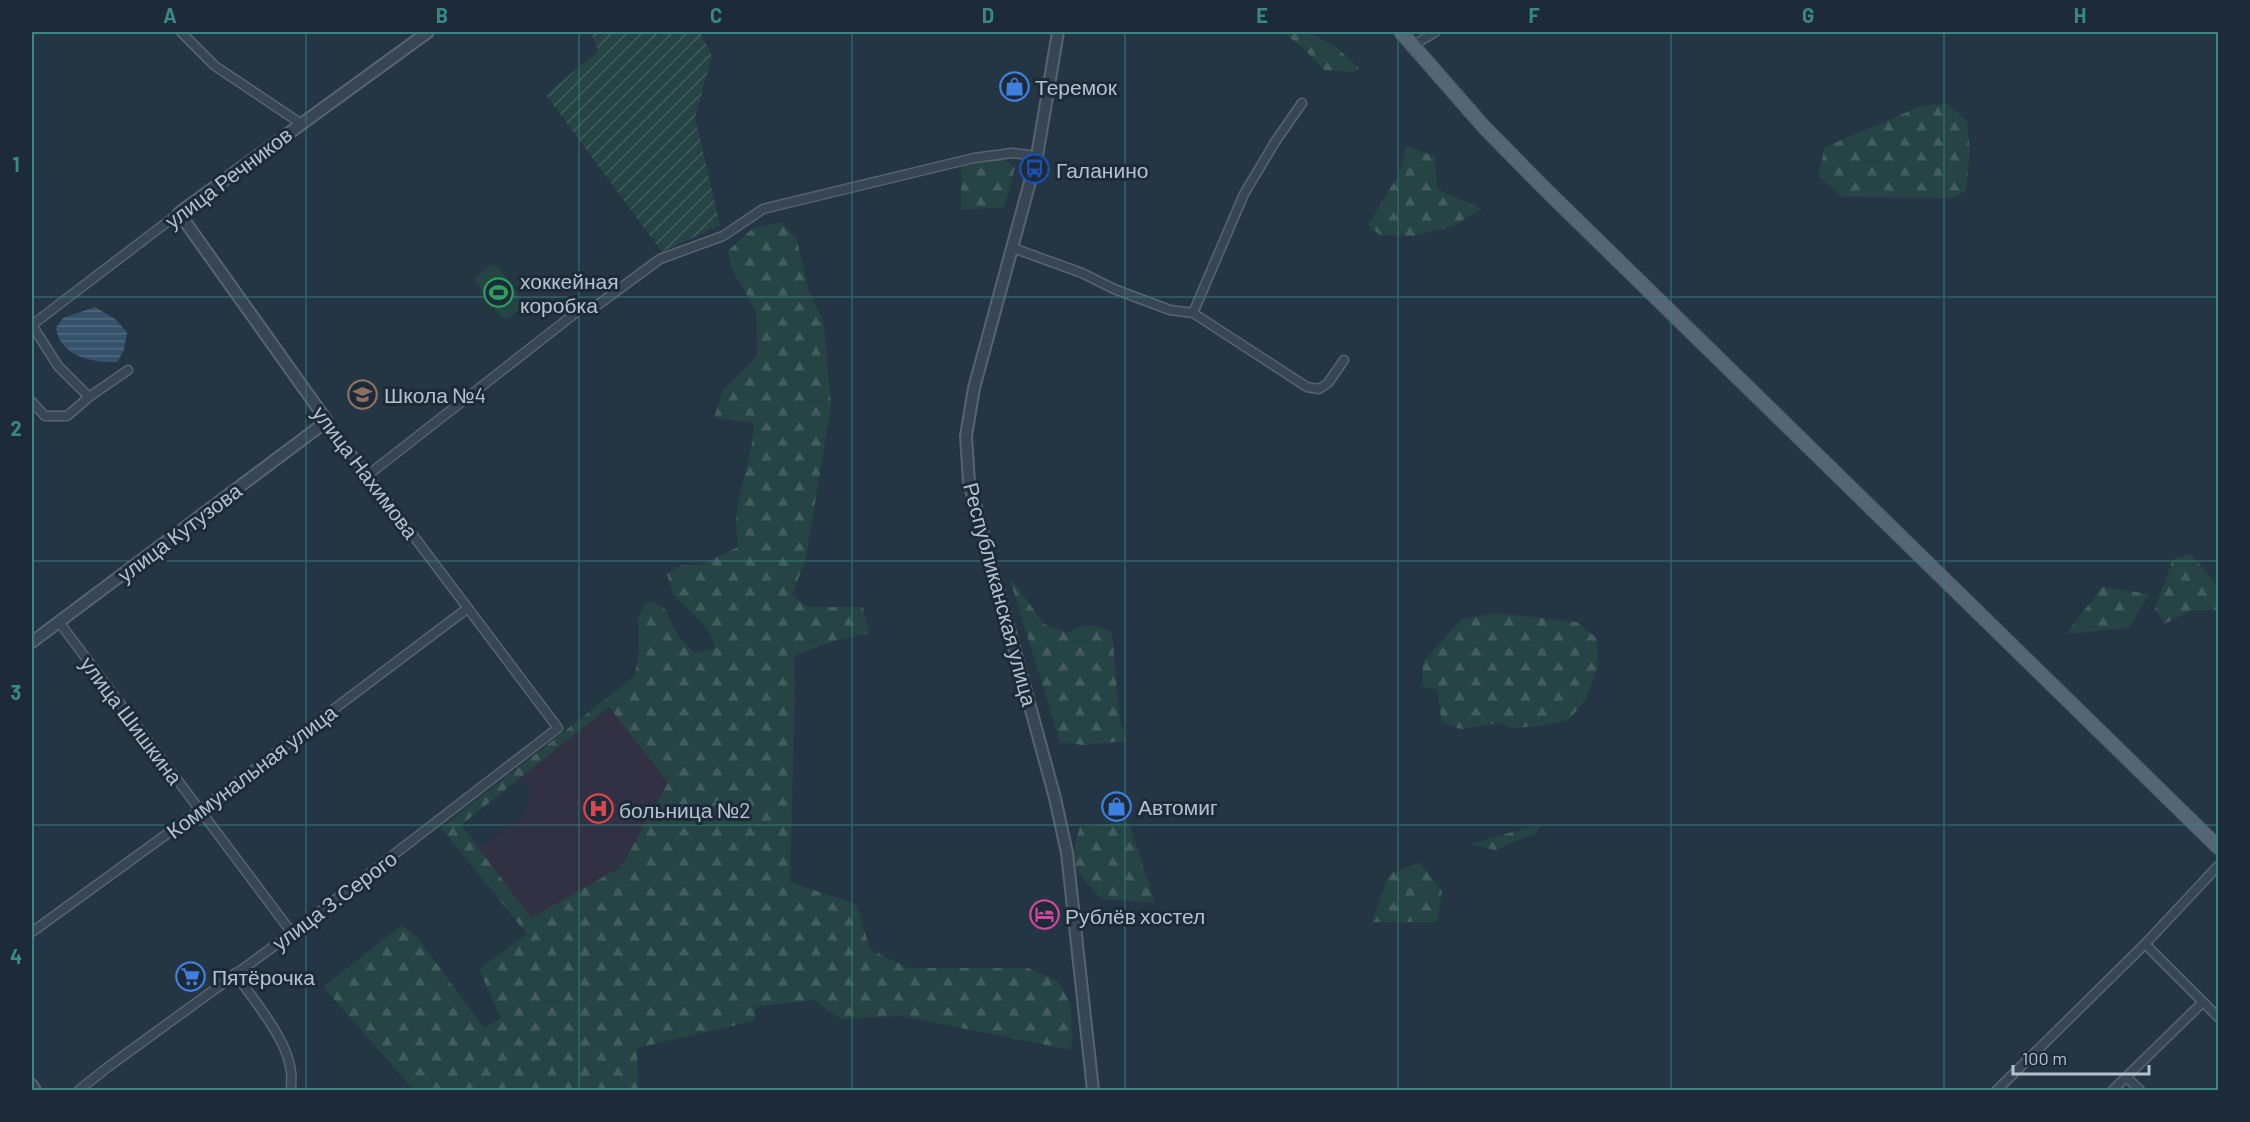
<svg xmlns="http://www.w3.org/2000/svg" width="2250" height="1122" font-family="Barlow,sans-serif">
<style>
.medical{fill:#313143}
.grass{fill:#264444}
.forest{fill:url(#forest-firs);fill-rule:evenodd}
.garden{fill:url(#garden-furrows)}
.water{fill:url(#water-rules)}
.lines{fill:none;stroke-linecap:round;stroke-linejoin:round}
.minor-casing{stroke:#566470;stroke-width:11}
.tertiary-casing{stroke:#566470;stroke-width:14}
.primary-casing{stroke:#45525f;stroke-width:16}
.minor{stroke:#384653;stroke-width:8}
.tertiary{stroke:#384653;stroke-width:10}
.primary{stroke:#566573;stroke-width:14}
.grid{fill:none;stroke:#388986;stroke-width:1.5;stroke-opacity:0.55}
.labels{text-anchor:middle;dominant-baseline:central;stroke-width:6;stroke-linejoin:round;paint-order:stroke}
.poi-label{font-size:21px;fill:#b5c1cd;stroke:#1d2b38;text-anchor:start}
.street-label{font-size:21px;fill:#b5c1cd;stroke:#1d2b38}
.neatline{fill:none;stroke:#388986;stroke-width:2}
.grid-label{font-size:20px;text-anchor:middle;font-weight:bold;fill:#388986}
</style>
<defs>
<pattern id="forest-firs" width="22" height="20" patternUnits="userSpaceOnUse" patternTransform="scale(1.5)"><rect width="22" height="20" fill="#264444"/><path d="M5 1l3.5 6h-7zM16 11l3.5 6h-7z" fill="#435d5e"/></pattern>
<pattern id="garden-furrows" width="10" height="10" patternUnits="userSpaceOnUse" patternTransform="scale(1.5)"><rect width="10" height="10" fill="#264444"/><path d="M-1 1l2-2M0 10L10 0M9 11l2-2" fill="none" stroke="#435d5e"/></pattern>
<pattern id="water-rules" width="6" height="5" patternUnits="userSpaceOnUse" patternTransform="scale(1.5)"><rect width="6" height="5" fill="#36536c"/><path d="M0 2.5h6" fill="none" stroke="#516a80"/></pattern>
</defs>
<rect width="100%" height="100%" fill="#243543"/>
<path class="medical" d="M 622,695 L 675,788 L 620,897 L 518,922 L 460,850 L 488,842 L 523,815 L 529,803 L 531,789 L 521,781 L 520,771 Z"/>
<path class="grass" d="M 491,265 L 497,265 L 524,304 L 524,307 L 507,319 L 502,318 L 474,280 L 476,276 Z"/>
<path class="forest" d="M 1292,32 L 1307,32 L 1336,47 L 1359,68 L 1353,72 L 1324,70 L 1304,49 L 1286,35 Z
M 1947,103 L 1967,121 L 1970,152 L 1966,191 L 1953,198 L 1842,197 L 1818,176 L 1825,147 L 1921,106 Z
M 1406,146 L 1435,156 L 1437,189 L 1482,209 L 1453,226 L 1414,236 L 1380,235 L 1368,225 L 1399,174 Z
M 1004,159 L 1015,168 L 1004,207 L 961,210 L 961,164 Z
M 781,222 L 797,240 L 809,291 L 824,324 L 831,405 L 806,558 L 792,595 L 808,607 L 863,607 L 869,633 L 834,641 L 794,656 L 795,690 L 790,882 L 856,904 L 870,949 L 908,968 L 1028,968 L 1058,981 L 1071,1005 L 1072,1050 L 900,1016 L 841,1019 L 813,1000 L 756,1007 L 754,1021 L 637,1048 L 638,1090 L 414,1090 L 323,987 L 402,925 L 417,937 L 484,1028 L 501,1018 L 479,969 L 527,934 L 441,828 L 635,676 L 639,650 L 638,618 L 646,601 C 672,606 666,615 677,634 C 681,641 689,647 694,653 L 715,648 L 708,629 L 673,594 L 667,574 L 681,565 L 701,565 L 738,547 C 738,539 736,530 736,523 C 737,489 753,458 754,423 L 714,418 L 723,390 L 757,356 L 756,311 L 731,267 L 728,251 L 753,228 ZM 609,707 L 668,783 L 621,867 L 531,918 L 461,825 Z
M 2191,554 L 2218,587 L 2218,610 L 2193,610 L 2164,624 L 2155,609 L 2173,559 Z
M 1009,576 L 1044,624 L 1068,633 C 1088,622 1092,624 1112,632 L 1120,722 L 1127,741 L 1083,745 L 1060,742 Z
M 2102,587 L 2149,594 L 2129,628 L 2066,634 Z
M 1496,613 L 1577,622 L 1597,638 L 1598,665 L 1585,701 L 1568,720 L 1542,726 L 1511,728 L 1499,723 L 1461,729 L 1442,723 L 1437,690 L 1422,686 L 1423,662 L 1461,619 Z
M 1129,822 L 1155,903 L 1101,899 C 1076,871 1067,865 1080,827 Z
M 1541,824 L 1537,833 L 1495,850 L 1470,844 Z
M 1420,863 L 1442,891 L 1437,922 L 1372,922 L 1389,874 Z"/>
<path class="garden" d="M 591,32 L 700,32 L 712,56 L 695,117 L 720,225 L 662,252 L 546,95 L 598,51 Z"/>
<path class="water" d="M 95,307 L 115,319 L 127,332 L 124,350 L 117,362 C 92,363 60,356 56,328 L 63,318 Z"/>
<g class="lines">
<defs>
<path id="minor" d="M 181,32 L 215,66 L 300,123
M 1412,46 L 1435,32
M 1013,248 L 1082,273 L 1114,289 L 1170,310 L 1193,313 L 1307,387 L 1319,389 L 1328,383 L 1344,360
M 1193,313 L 1244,194 L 1275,142 L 1302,103
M 32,325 L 179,213
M 32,325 L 58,366 L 89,397
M 32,402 L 45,416 L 67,416 L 89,397 L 128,370
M 368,475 L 578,311 L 599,304 L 660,259 L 723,236 L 763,209 L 974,158 L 1012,153 L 1037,156
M 59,622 L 292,933
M 32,932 L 200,810 L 468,608
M 2145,944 L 2218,1017
M 235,973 C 253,1000 288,1039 291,1072 C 292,1078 291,1084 291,1090
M 2126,1077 L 2140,1090
M 79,1090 L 108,1067 L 292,933 L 558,728 L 327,421
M 1997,1090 L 2145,944 L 2218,866
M 2113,1090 L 2203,1002"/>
<path id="tertiary" d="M 1058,32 L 1037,156 L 974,388 L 966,436 L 969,482 L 1055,798 L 1067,853 L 1093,1090
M 32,642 L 327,421 L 179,213 L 428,32
M 32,1085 L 35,1090"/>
<path id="primary" d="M 1401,32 L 1484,127 L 1545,189 L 2218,847"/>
</defs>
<use href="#minor" class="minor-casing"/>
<use href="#tertiary" class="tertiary-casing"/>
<use href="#primary" class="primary-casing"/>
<use href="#minor" class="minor"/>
<use href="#tertiary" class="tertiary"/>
<use href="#primary" class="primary"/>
</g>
<path class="grid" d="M 306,32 L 306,1090M 579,32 L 579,1090M 852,32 L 852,1090M 1125,32 L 1125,1090M 1398,32 L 1398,1090M 1671,32 L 1671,1090M 1944,32 L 1944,1090M 32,297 L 2218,297M 32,561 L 2218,561M 32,825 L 2218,825"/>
<defs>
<symbol id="shop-ring" viewBox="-11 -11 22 22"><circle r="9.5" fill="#1d2b38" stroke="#3f7fe0" stroke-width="1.5"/><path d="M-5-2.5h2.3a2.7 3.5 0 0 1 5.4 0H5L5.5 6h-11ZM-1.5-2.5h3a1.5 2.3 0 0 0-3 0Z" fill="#3f7fe0"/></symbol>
<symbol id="bus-ring" viewBox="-11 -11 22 22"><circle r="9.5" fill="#1d2b38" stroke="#1a4fb4" stroke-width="1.5"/><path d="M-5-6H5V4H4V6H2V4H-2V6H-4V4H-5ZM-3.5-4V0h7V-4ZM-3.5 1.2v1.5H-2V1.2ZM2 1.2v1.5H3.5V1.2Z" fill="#1a4fb4"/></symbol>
<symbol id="stadium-ring" viewBox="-11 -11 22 22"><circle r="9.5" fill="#1d2b38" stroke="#2e9e5b" stroke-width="1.5"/><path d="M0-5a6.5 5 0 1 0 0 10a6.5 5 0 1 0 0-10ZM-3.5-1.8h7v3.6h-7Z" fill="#2e9e5b"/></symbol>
<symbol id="school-ring" viewBox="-11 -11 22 22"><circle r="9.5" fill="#1d2b38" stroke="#8d6e63" stroke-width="1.5"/><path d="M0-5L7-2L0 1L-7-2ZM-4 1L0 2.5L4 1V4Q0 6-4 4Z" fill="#8d6e63"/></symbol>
<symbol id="hospital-ring" viewBox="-11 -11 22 22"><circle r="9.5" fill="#1d2b38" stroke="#e0444e" stroke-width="1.5"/><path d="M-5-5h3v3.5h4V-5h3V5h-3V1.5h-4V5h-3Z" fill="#e0444e"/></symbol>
<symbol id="hotel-ring" viewBox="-11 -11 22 22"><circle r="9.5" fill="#1d2b38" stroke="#d1479c" stroke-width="1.5"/><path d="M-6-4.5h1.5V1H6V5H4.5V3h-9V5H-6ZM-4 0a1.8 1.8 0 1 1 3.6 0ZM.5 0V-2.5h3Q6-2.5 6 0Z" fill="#d1479c"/></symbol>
<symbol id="supermarket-ring" viewBox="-11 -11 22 22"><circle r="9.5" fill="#1d2b38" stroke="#3f7fe0" stroke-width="1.5"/><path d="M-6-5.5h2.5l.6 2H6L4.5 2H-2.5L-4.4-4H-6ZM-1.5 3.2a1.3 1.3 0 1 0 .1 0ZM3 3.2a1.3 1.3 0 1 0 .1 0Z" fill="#3f7fe0"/></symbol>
</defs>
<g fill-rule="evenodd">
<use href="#shop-ring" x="998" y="70" width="33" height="33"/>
<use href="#bus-ring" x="1018" y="152" width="33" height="33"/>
<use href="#stadium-ring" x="482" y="276" width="33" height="33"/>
<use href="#school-ring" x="346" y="378" width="33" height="33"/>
<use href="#shop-ring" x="1100" y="790" width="33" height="33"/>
<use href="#hospital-ring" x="582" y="792" width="33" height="33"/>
<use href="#hotel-ring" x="1028" y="898" width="33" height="33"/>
<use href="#supermarket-ring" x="174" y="960" width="33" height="33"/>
</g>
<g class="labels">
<g class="poi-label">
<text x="1035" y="86">Теремок</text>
<text x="1056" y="169">Галанино</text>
<text x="520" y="280">хоккейная<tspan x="520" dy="24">коробка</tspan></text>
<text x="384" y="394">Школа №4</text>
<text x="1138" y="806">Автомиг</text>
<text x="619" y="809">больница №2</text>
<text x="1065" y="915">Рублёв хостел</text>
<text x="212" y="976">Пятёрочка</text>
</g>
<g class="street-label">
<text transform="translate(228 177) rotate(-37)">улица Речников</text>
<text transform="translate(366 472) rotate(53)">улица Нахимова</text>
<text transform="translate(179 532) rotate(-37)">улица Кутузова</text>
<text transform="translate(1001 594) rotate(75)">Республиканская улица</text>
<text transform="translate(132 720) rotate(53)">улица Шишкина</text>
<text transform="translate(251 771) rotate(-37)">Коммунальная улица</text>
<text transform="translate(334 900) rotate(-37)">улица З.Серого</text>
</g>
</g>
<rect width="2250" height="1122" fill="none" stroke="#1d2b38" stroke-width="66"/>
<path d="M2013 1065v9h136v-9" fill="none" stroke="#b5c1cd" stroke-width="3"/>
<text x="2022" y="1065" font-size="18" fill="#b5c1cd" stroke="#1d2b38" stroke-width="4.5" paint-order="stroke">100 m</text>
<rect x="33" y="33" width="2184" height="1056" class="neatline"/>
<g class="grid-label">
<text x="170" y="23">A</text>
<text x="442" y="23">B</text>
<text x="716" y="23">C</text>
<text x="988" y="23">D</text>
<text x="1262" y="23">E</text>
<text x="1534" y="23">F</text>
<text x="1808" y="23">G</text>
<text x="2080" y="23">H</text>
<text x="16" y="172">1</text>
<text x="16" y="436">2</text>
<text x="16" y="700">3</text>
<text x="16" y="964">4</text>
</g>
</svg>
